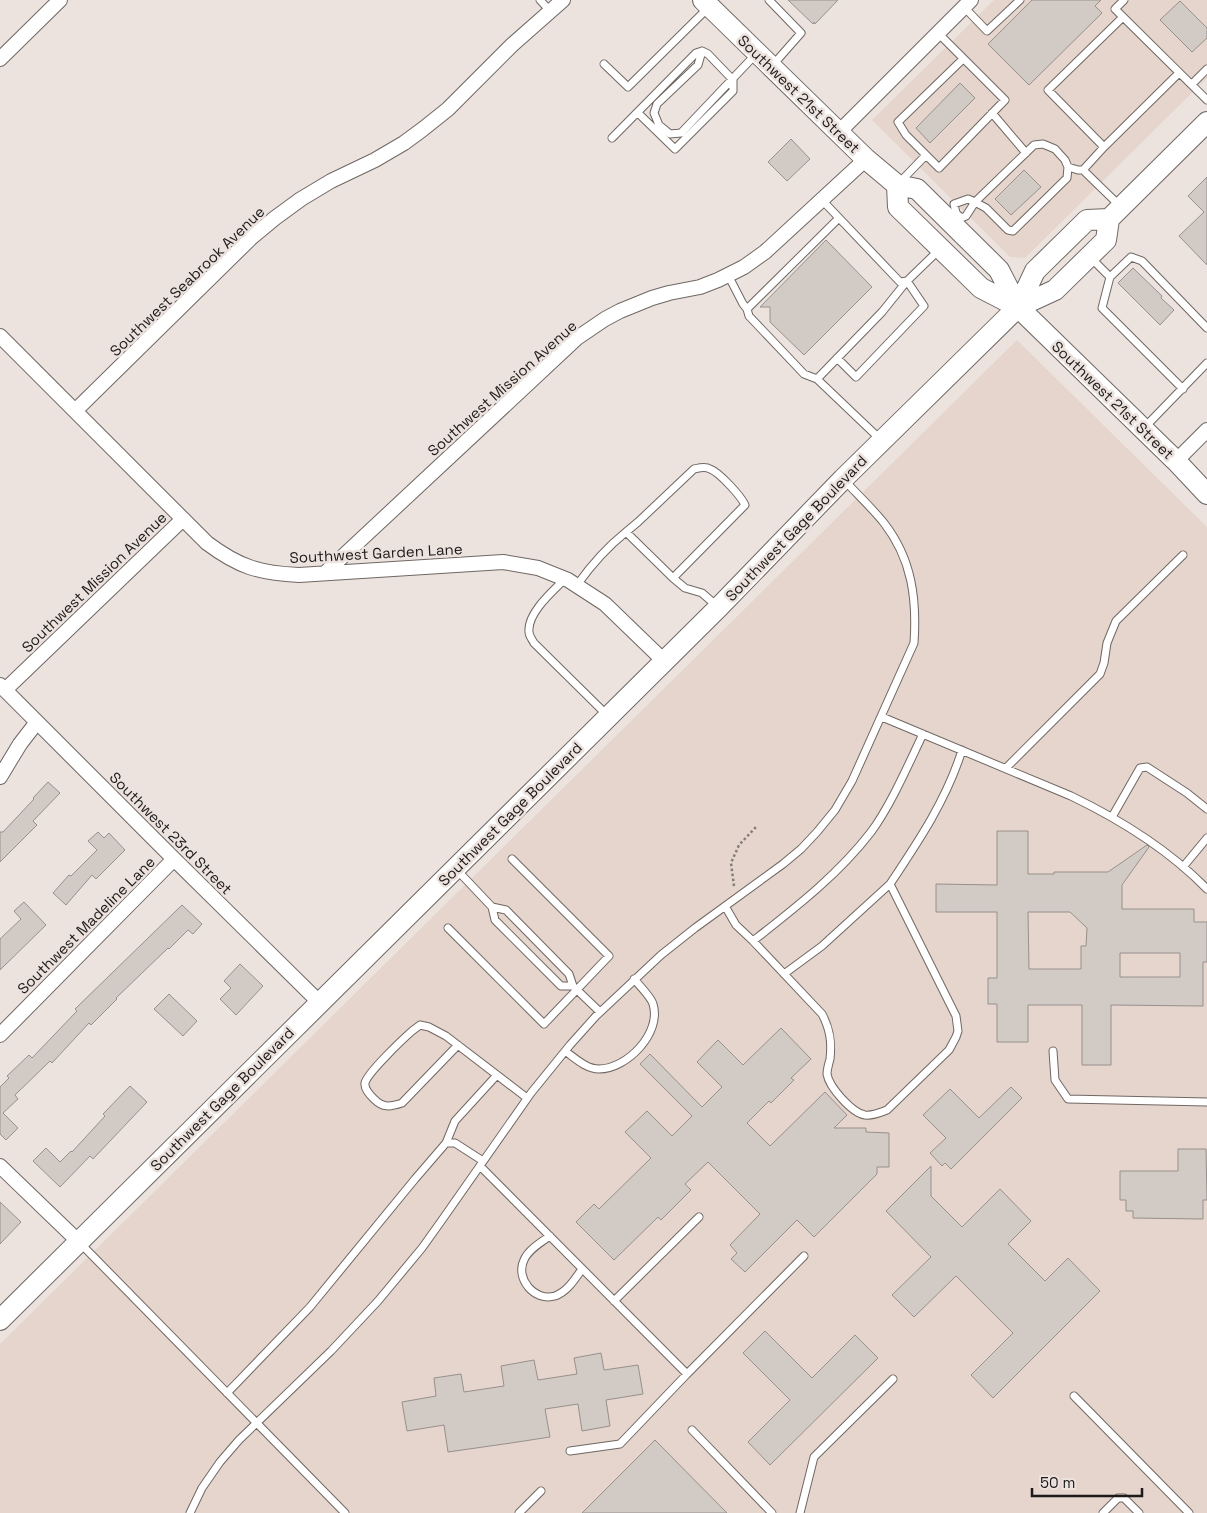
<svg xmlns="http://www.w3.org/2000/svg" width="1207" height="1513" font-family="'Space Grotesk',sans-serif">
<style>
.built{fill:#e5d5cc}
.building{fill:#d2cac5;stroke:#98908c;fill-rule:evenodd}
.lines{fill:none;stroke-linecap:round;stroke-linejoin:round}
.service-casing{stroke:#6f6763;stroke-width:9}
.minor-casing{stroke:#6f6763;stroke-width:16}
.secondary-casing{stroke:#6f6763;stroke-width:22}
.path{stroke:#837d7b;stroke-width:2.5;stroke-dasharray:2.5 2.5;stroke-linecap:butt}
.service{stroke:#fff;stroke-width:7}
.minor{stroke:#fff;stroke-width:14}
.secondary{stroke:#fff;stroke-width:20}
.labels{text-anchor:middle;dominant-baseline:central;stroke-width:5;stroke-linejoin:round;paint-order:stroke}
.street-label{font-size:15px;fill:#1d1a19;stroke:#ece3df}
</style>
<rect width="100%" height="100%" fill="#ece3df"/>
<path class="built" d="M 994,0 L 1207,0 L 1207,78 L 1025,258 L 1010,257 L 872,120 Z
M 1017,340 L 1207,527 L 1207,1513 L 0,1513 L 0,1344 Z"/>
<path class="building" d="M 788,0 L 838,0 L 815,24 L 814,22 L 813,24 Z
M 1032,0 L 1101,0 L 1095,6 L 1102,13 L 1029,85 L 988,44 Z
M 1180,1 L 1207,28 L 1207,38 L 1192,52 L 1160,20 Z
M 960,83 L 975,98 L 930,143 L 916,128 Z
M 791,139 L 810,159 L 787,181 L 768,162 Z
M 1024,170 L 1041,187 L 1011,215 L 995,199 Z
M 1207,177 L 1207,265 L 1179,236 L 1204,212 L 1188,196 Z
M 826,240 L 872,287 L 804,355 L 770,322 L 770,307 L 760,307 Z
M 1133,268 L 1162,296 L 1161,298 L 1174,310 L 1160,325 L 1118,283 Z
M 48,782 L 60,793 L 33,821 L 37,825 L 0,862 L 0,832 L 3,832 L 34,799 L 33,798 Z
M 997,831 L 1028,831 L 1028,874 L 1054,874 L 1054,872 L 1108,872 L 1147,845 L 1149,847 L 1122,885 L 1122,909 L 1194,909 L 1194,922 L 1207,922 L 1207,962 L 1203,962 L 1203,1006 L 1111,1005 L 1111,1065 L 1082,1065 L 1082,1005 L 1028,1005 L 1028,1042 L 997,1042 L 997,1004 L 988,1004 L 988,978 L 997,978 L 997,912 L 936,912 L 936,884 L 997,885 ZM 1028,912 L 1070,912 L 1087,928 L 1086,946 L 1081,946 L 1081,969 L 1029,969 ZM 1120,953 L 1180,953 L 1180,977 L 1120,977 Z
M 98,832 L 104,838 L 109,833 L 125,850 L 96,879 L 92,875 L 66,905 L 53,893 L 69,875 L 71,876 L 97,850 L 88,841 Z
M 24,902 L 46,925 L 0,970 L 0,939 L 21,919 L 14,911 Z
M 182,905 L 202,924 L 193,934 L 188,930 L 169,949 L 168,948 L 116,998 L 117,999 L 91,1025 L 89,1023 L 52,1063 L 50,1061 L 15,1095 L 18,1099 L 3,1113 L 18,1128 L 6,1140 L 0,1134 L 0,1087 L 9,1078 L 7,1076 L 29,1055 L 32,1058 L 77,1011 L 75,1009 Z
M 240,964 L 263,986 L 236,1015 L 220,999 L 231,988 L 224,981 Z
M 169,994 L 197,1021 L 183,1036 L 154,1009 Z
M 781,1028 L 811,1059 L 791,1078 L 794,1080 L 771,1103 L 769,1101 L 747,1123 L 770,1146 L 825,1092 L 847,1115 L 834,1128 L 866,1128 L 866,1132 L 889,1133 L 889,1167 L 877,1167 L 877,1174 L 814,1237 L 797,1220 L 745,1272 L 731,1259 L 737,1253 L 730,1245 L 760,1214 L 708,1162 L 685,1184 L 691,1190 L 661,1220 L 658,1217 L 614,1260 L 576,1222 L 594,1204 L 599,1209 L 651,1158 L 625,1132 L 647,1111 L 672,1136 L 692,1116 L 640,1064 L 650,1054 L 702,1107 L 722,1087 L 697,1062 L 718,1040 L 743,1065 Z
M 130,1086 L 147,1102 L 93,1159 L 90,1156 L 60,1187 L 33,1161 L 46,1148 L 60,1162 L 71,1151 L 72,1152 L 105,1116 L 103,1114 Z
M 1011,1087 L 1022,1098 L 951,1169 L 945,1163 L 942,1166 L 930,1153 L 946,1138 L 923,1115 L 950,1089 L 979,1118 Z
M 1178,1149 L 1206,1149 L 1207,1200 L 1203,1200 L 1203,1219 L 1133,1218 L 1133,1211 L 1126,1211 L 1126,1200 L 1120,1200 L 1120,1171 L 1178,1171 Z
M 931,1166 L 931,1196 L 962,1227 L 1000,1189 L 1031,1221 L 1008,1244 L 1045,1281 L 1068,1258 L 1100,1291 L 993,1398 L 971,1375 L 1013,1333 L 956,1276 L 914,1317 L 892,1295 L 931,1257 L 886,1211 Z
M 0,1202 L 21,1222 L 0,1244 Z
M 765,1331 L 812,1378 L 855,1335 L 878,1358 L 770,1465 L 748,1442 L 790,1400 L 743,1353 Z
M 601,1353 L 604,1370 L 638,1365 L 643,1394 L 606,1400 L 610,1426 L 582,1431 L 578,1404 L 545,1409 L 550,1437 L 511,1443 L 448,1452 L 444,1425 L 407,1431 L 402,1402 L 436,1396 L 434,1378 L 461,1374 L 464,1392 L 504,1386 L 501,1366 L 534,1360 L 538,1380 L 577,1374 L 574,1358 Z
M 655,1440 L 727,1513 L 582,1513 Z"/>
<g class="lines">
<defs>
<path id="service" d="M 540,0 L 550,11
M 769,0 L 801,33 L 772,66
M 1124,0 L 1115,9 L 1207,100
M 964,7 L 987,31 L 1020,0
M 938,33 L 1005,100 L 939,168 L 906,135 L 898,122 L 963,59
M 702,51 L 698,65 L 657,104 L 654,113 L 659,125 L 670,134 L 681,133 L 757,53
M 604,64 L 628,87 L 709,7
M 1192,84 L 1207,69
M 992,113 L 1026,153
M 612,138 L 696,53 L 702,51 L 708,54 L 733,80 L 733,91 L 675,149 L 638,113
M 1104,147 L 1048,90 L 1123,17
M 1068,167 L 1078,170 L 1083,170 L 1120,206
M 1083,170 L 1104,147 L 1179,73
M 900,182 L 926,155
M 821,199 L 900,282 L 907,281 L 940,249
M 956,213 L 961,218 L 966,216 L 975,202 L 986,208 L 1008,230 L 1013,231 L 1067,178 L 1068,167 L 1065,160 L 1055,149 L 1043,144 L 1034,145 L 975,202 L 968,199 L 954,204 L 956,213
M 839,218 L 747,309 L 749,316 L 804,374 L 817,379 L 880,439
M 1091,258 L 1110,277
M 728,275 L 743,304 L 747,309
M 817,379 L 882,312 L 907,281 L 924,306 L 856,377 L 837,358
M 1183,389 L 1102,308 L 1110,277 L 1131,257 L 1142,261 L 1207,328
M 1145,427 L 1207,363
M 626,532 L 638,522 L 694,469 C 699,468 705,466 710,469 C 719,472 741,496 745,505 L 673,578 L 685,588 L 702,593 L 718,607
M 565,579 C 553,591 527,613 529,632 C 529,636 532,639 534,643 L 608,716
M 577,585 C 592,564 606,548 626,532 L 673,578
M 882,717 L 1071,796 C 1121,820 1168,849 1207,889
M 1006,768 L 1100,674 L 1104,663 L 1107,643 L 1116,621 L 1183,555
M 1112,817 L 1140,768 L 1147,767 L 1187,793 L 1207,809
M 1183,867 L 1207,838
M 457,870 L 492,907 L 495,920 L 561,986 L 573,986 L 569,974 L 506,910 L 492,907
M 725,906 L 736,925 L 753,941 L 822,1014 C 830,1029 832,1042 830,1059 C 829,1063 827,1069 827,1074 C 829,1087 852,1113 865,1115 C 873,1116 879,1113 887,1110 L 949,1050 L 956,1037 L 958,1031 L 956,1016 L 890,884 C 918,842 947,799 962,750
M 448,928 L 544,1024 L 609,956 L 512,859
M 753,941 C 795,908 838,875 871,832 C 891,805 908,765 923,734
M 784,974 L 822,946 L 890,884
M 575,988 L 600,1012
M 458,1045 L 402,1103 C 390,1107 383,1108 374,1099 C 370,1095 364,1089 365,1083 C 367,1073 403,1039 412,1031 L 420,1025 L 429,1027 L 446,1036 L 527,1098
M 565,1051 C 575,1058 586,1069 599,1069 C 627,1069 662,1033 653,1004 C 651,997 639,985 634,979
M 1053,1051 L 1055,1080 L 1068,1099 L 1207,1102
M 446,1143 L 455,1121 L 497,1075
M 480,1166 L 687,1374 L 620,1444 L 570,1451
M 550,1236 C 541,1242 528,1250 524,1260 C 515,1278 534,1302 555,1296 C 567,1292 575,1279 582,1269
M 79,1242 L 345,1513
M 614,1301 L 699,1217
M 687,1374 L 804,1256
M 227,1393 L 310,1307 L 415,1179 L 446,1143 L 455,1143 L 483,1161
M 1074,1396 L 1189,1513
M 692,1430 L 772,1513
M 190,1513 L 202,1488 L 220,1462 L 239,1440 L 331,1351 L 378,1301 L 422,1248 L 442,1220 L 531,1093 L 570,1045 L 596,1016 L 661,955 L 695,928 L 783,864 L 801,849 L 817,832 L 835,810 L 852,781 L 914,643 C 917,599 912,559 884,523 C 872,508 858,495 845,481
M 519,1513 L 541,1491
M 800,1513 L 814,1457 L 893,1379
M 1103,1513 L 1118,1498 L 1124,1498 L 1139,1513"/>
<path id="minor" d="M 0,59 L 60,0
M 839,132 L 971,0
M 0,336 L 207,543 C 239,567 259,573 299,575 L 503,562 L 538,568 L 568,580 L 605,604 L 664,661
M 75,411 L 252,237 L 275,218 L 301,199 L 331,181 L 375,160 L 404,143 L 423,129 L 448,109 L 512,45 L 563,0
M 1176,461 L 1207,430
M 325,573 L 577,338 L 605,319 L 620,311 L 652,298 L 669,293 L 700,287 L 718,280 L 744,267 L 765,252 L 866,159
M 0,685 L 174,859 L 319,1002
M 5,690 L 183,519
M 0,777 L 20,744 L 37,722
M 0,1035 L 174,859
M 0,1166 L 79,1242"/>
<path id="secondary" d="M 703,0 L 866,159 L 897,185 L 917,189 L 999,270 L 1018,307
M 897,185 L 898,207 L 981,288 L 1018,307 L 1176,461 L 1207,494
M 1018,307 L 1055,290 L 1106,240 L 1109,219 L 1207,122
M 0,1320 L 719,607 L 843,479 L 1018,307 L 1035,271 L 1087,220 L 1109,219"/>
</defs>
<use href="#service" class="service-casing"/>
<use href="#minor" class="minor-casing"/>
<use href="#secondary" class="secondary-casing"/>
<path class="path" d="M 734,886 L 731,863 L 739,845 L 756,827"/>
<use href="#service" class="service"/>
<use href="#minor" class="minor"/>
<use href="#secondary" class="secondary"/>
</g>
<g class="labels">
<g class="street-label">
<text transform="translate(799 94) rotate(44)">Southwest 21st Street</text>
<text transform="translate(187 281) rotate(-44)">Southwest Seabrook Avenue</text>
<text transform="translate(502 388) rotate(-42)">Southwest Mission Avenue</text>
<text transform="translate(1113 400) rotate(44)">Southwest 21st Street</text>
<text transform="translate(796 528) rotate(-46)">Southwest Gage Boulevard</text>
<text transform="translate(376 553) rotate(-3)">Southwest Garden Lane</text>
<text transform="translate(94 582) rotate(-44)">Southwest Mission Avenue</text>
<text transform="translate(510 814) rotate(-45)">Southwest Gage Boulevard</text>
<text transform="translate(171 833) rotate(45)">Southwest 23rd Street</text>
<text transform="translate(86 925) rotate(-45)">Southwest Madeline Lane</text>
<text transform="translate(222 1099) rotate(-45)">Southwest Gage Boulevard</text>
</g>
</g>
<path d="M1032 1488v8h110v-8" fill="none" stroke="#1d1a19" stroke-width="2.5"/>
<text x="1040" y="1488" font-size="15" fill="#1d1a19" stroke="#ece3df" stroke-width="4" paint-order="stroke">50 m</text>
</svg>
